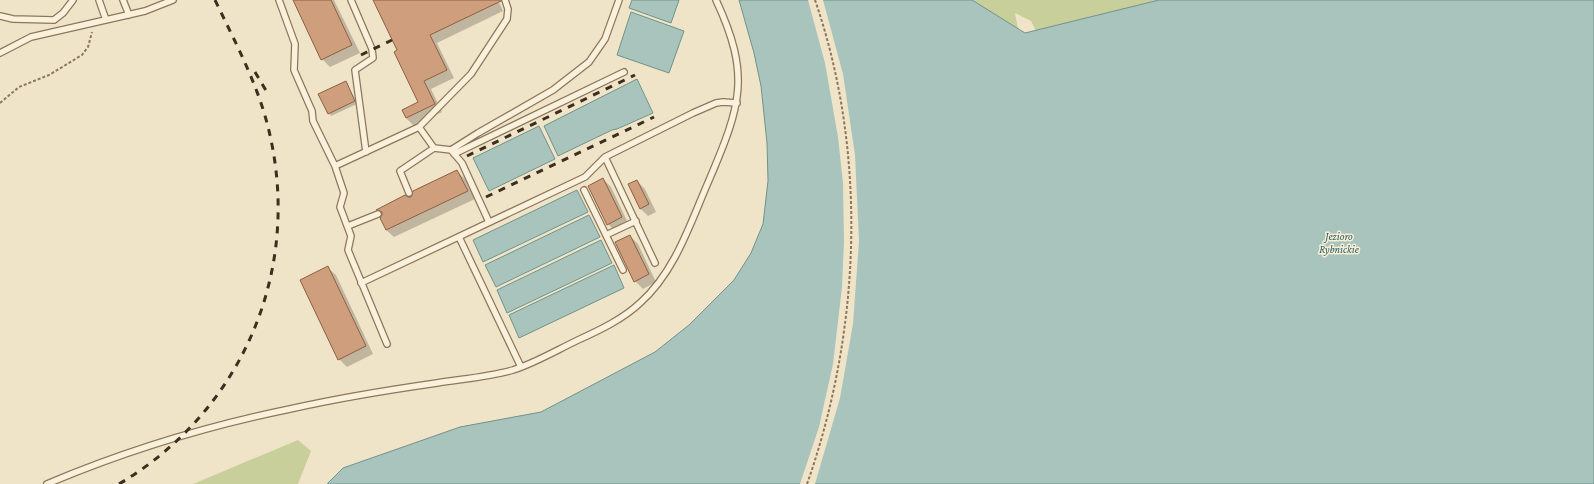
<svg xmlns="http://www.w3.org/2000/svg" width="1594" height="484" font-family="'Crimson Pro',serif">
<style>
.green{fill:#c9cf9b}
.water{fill:#a9c4bc;stroke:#6f938a}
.pier{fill:#f0e4c8}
.shadow{fill:#0003}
.building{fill:#cf9f7d;stroke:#8d5f41}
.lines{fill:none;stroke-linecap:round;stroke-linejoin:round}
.service-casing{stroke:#8d765c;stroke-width:8}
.path{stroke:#8d765c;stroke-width:2;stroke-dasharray:3 2;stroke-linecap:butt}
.service{stroke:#faf1dc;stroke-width:5.5}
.rail{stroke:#3d2e20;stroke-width:3;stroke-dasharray:7 7;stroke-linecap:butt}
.labels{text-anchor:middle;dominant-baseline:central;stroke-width:3;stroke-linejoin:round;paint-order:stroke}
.water-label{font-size:11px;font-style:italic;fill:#2f5d5a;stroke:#f7eed8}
</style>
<rect width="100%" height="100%" fill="#f0e4c8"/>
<path class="green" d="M 972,0 L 1159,0 L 1036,31 L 1031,21 L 1015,13 L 1018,29 Z
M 298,440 L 311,451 L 298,484 L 193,484 Z"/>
<path class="water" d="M 632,0 L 679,0 L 671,23 L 629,8 Z
M 739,0 L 972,0 L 1025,33 L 1159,0 L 1594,0 L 1594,484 L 327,484 L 343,468 L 460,427 L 541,412 L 655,352 L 689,325 L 734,280 L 751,253 L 763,224 L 768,181 L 767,143 L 761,86 L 754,53 Z
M 631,12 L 684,31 L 669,73 L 617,55 Z
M 637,79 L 653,113 L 617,129 L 612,130 L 558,156 L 544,126 Z
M 539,126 L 555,159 L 489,191 L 473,158 Z
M 577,190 L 588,212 L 483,262 L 473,240 Z
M 589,215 L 600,237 L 496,287 L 485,265 Z
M 601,240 L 612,263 L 507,313 L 497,290 Z
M 614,265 L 624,288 L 519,338 L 509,315 Z"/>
<path class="pier" d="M 808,0 L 823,0 L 843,74 L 855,155 L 859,241 L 853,324 L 840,398 L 815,484 L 800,484 L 819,427 L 833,364 L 842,287 L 844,242 L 843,183 L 838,137 L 825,63 Z"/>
<path class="shadow" d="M 294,0 L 334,0 L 360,53 L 330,67 L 322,59 Z
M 374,0 L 498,0 L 503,11 L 437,43 L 454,78 L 431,89 L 442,112 L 414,126 L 406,118 L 403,111 L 419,103 L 398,51 Z
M 346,82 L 357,104 L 331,116 L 319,94 Z
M 457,171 L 465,179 L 475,199 L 394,237 L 386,230 L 383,216 L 377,210 L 412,198 Z
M 603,179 L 611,187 L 629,225 L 616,232 L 608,224 Z
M 637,181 L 645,189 L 656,212 L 648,216 L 640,208 Z
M 630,236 L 638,244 L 656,282 L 643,289 L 635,281 Z
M 328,268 L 336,275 L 373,354 L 347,367 L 339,359 Z"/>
<path class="building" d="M 293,0 L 331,0 L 352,45 L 321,60 Z
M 373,0 L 501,0 L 501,1 L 430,35 L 447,70 L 424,81 L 435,104 L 406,118 L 402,110 L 418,102 L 394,52 L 397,50 Z
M 346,81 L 355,101 L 328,114 L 318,94 Z
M 457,170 L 468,191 L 386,230 L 380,218 L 382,215 L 382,212 L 376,210 L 405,195 L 408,197 L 411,197 L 413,191 Z
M 603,178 L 622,217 L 607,225 L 588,186 Z
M 637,180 L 649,204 L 640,209 L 628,184 Z
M 630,235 L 649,274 L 634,282 L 615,242 Z
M 328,266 L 366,346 L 338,360 L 300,280 Z"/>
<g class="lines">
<defs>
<path id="service" d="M 99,0 L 106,20
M 123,0 L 129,15
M 279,0 L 295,44 L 294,70 L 312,111 L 313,121 L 335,166 L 344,193 L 340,207 L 351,236 L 348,250 L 387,344
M 351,0 L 372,49 L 373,58 L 355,70 L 366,152
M 0,16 L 13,19 L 54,20 L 63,13 L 73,0
M 0,53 L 31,37 L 145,11 L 173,0
M 419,127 L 434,148 L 451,150 L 462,163 L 489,222
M 451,150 L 478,133 L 553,90 L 589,62 L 605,39 L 619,0
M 454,154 L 624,72
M 605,157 L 655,263
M 335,166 L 419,127 L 471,74 L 507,19 L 508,9 L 505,0
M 584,190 L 623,270
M 409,193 L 400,171 L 434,148
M 348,226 L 378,214
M 606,235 L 636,221
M 459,237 L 521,367
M 361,283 L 585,177 L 605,157 L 693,113 L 716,103 L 723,102 L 737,103
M 47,484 C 125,451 207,426 290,409 C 339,398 388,390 437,383 C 462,379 488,377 513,370 C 535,363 557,350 578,340 C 600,330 623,319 640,303 C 676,271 691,221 710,178 C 741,105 751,75 716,0"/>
</defs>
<use href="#service" class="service-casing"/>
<path class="path" d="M 0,103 L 19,87 L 49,75 L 82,55 L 88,47 L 92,32
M 807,484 C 861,331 868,154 815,0"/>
<use href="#service" class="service"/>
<path class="rail" d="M 361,55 L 392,40
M 255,72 L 268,94
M 467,156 L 635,75
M 486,197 L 654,117
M 119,484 C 239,413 300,277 271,140 C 261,90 237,46 215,0"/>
</g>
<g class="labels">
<g class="water-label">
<text x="1339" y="236">Jezioro<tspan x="1339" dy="13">Rybnickie</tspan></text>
</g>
</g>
</svg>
